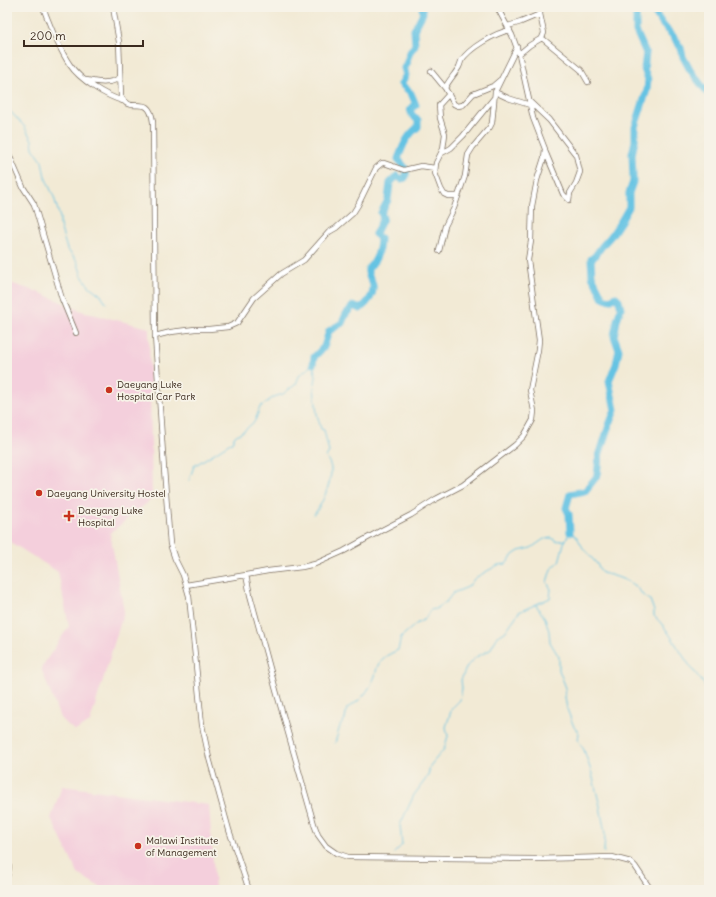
<svg xmlns="http://www.w3.org/2000/svg" width="716" height="897" font-family="Delius,sans-serif">
<style>
.built{fill:#f4cfdc}
.lines{fill:none;stroke-linecap:round;stroke-linejoin:round}
.stream{stroke:#65c3e3;stroke-width:1}
.river{stroke:#65c3e3;stroke-width:7}
.minor-casing{stroke:#7b6d5e;stroke-width:6}
.minor{stroke:#fff;stroke-width:4.5}
.poi-dot{fill:#c8321e;stroke:#f7f3e8;stroke-width:1.5}
.labels{text-anchor:middle;dominant-baseline:central;stroke-width:3.5;stroke-linejoin:round;paint-order:stroke}
.poi-label{font-size:10px;fill:#3b2a1e;stroke:#f7f3e8;text-anchor:start}
</style>
<rect width="100%" height="100%" fill="#f7f3e8"/>
<filter id="ink" filterUnits="userSpaceOnUse"><feTurbulence type="fractalNoise" baseFrequency=".025" numOctaves="2"/><feDisplacementMap in="SourceGraphic" scale="8" xChannelSelector="R" yChannelSelector="G"/><feConvolveMatrix kernelMatrix="1 2 1 2 8 2 1 2 1" color-interpolation-filters="sRGB"/></filter>
<filter id="wash" filterUnits="userSpaceOnUse"><feTurbulence type="fractalNoise" baseFrequency=".012" numOctaves="4" result="noise"/><feDisplacementMap in="SourceGraphic" scale="16" xChannelSelector="R" yChannelSelector="G"/><feGaussianBlur stdDeviation="0.9" result="paint"/><feColorMatrix in="noise" values="0 0 0 0 0 0 0 0 0 0 0 0 0 0 0 0 0 1.4 0 .05"/><feComposite in="paint" operator="in"/></filter>
<g filter="url(#wash)">
<rect width="100%" height="100%" fill="#f2ead5"/>
<path class="built" d="M 7,282 L 41,293 L 84,312 L 149,328 L 152,499 L 110,533 L 124,611 L 90,722 L 75,731 L 60,718 L 41,668 L 69,626 L 58,572 L 7,540 Z
M 62,786 L 209,805 L 215,890 L 105,890 L 78,874 L 51,818 Z"/>
<g class="lines">
<path class="stream" d="M 7,108 L 24,126 L 32,140 L 33,148 L 42,161 L 45,177 L 54,197 L 60,218 L 60,226 L 67,249 L 77,261 L 82,276 L 89,286 L 102,296 L 106,303
M 189,480 L 194,466 L 232,442 L 235,436 L 245,430 L 255,421 L 260,407 L 274,397 L 283,394 L 296,384 L 299,376 L 313,364 L 316,377 L 314,388 L 317,414 L 321,429 L 324,430 L 329,452 L 326,457 C 328,460 331,465 331,469 C 332,481 322,506 314,514
M 536,605 L 545,618 L 549,631 L 550,642 L 559,657 L 559,670 L 566,688 L 565,697 L 567,709 L 574,727 L 579,733 L 578,740 L 584,750 L 592,774 L 600,806 L 605,834 L 604,852
M 335,743 L 340,726 L 345,719 L 347,708 C 361,701 369,691 375,676 C 376,672 377,665 380,662 C 384,656 392,653 398,650 L 401,637 L 416,624 L 425,619 L 430,610 L 436,609 L 446,602 L 453,593 L 468,587 L 475,578 L 498,565 L 506,564 L 513,555 L 519,551 L 531,548 L 544,539 L 552,538 L 556,541 L 566,540
M 394,853 L 402,845 L 400,825 L 414,795 L 428,776 L 430,766 L 444,749 L 448,736 L 446,727 L 452,708 L 460,700 L 462,688 L 461,680 L 467,666 L 476,657 L 490,650 L 498,636 L 505,632 L 519,612 L 550,598 L 551,589 L 547,582 L 551,569 L 559,562 L 564,543 L 570,532 L 577,537 L 583,548 L 597,564 L 602,573 C 613,575 632,581 639,590 C 644,596 642,596 650,600 L 654,611 L 654,616 C 668,628 679,651 690,666 C 697,676 705,683 709,694"/>
<path class="river" d="M 651,7 L 663,25 L 673,36 L 681,48 L 683,57 L 690,70 L 709,95
M 313,364 L 314,357 L 324,347 L 329,331 L 342,323 L 346,314 L 353,306 L 360,309 C 369,302 376,293 372,282 C 370,278 367,275 368,270 C 369,266 374,263 375,260 C 379,253 380,245 380,238 L 375,234 L 377,231 L 383,218 L 381,213 L 388,200 L 390,183 L 397,176 L 401,179 L 405,178 C 409,170 403,165 398,159 C 403,146 406,136 418,127 L 418,120 L 412,115 L 410,109 L 416,105 L 411,93 L 401,84 L 406,75 L 404,68 C 410,58 406,55 415,45 L 414,30 L 423,13 L 422,7
M 570,532 L 569,514 L 566,508 L 570,494 L 585,491 L 597,476 L 599,456 L 609,425 L 615,410 L 609,381 L 616,364 L 619,350 L 614,336 L 617,320 L 621,308 L 619,300 L 616,297 L 610,300 L 603,298 L 592,276 L 591,259 L 595,256 L 602,246 L 611,236 L 621,221 L 629,207 L 629,193 L 633,182 L 633,175 L 632,154 L 635,141 L 635,127 L 647,90 L 648,79 L 644,69 L 646,53 L 636,31 L 636,15 L 632,7"/>
</g>
</g>
<g filter="url(#ink)">
<g class="lines">
<defs>
<path id="minor" d="M 43,7 C 50,26 59,49 70,65 C 80,80 106,96 123,101
M 113,7 L 119,42 L 121,96 C 130,117 149,91 153,122 L 155,336 L 164,469 L 170,544 L 175,559 L 183,575 L 189,596 L 202,725 L 209,758 L 229,830 L 249,890
M 540,14 L 544,33 L 542,38
M 508,26 L 521,22 L 540,14 L 541,7
M 519,54 L 530,45 L 542,38 L 581,70 L 588,82
M 431,71 L 445,88 L 454,104 L 458,106 L 463,105 L 473,94 L 493,86 L 500,80
M 86,80 C 98,82 108,85 119,78
M 445,88 C 449,80 455,74 459,67 C 459,67 461,62 461,61 C 469,48 495,33 510,30
M 495,92 L 508,98 L 530,105
M 449,94 L 439,105 L 440,118 L 445,134 L 443,149 L 436,163 L 435,173 L 441,189 L 444,194 L 448,196 L 458,196
M 530,102 L 549,120 L 576,155 L 580,172 L 576,183 L 570,193 L 569,200
M 7,150 L 23,187 L 34,204 L 62,299 L 76,333
M 545,151 L 563,194 L 569,200
M 442,153 L 451,148 L 463,136 L 494,98
M 439,251 L 445,226 L 454,208 L 465,176 L 468,155 L 473,147 L 490,127 L 492,123 L 495,92 L 517,47
M 155,336 L 171,332 L 195,329 L 209,329 L 228,327 L 237,323 L 254,298 L 281,274 L 304,260 L 329,232 L 336,228 L 353,213 L 358,205 L 376,168 L 382,163 L 384,163 L 404,170 L 421,166 L 435,168
M 246,575 L 268,571 L 302,567 L 315,564 L 344,551 L 382,530 L 411,515 L 436,499 L 463,485 L 515,445 L 524,436 L 533,420 L 534,411 L 530,390 L 538,350 L 539,340 L 528,260 L 531,241 L 532,206 L 537,180 L 544,158 L 545,149 L 533,118 L 519,54 L 512,35 L 497,7
M 186,585 L 246,575 L 250,595 L 277,694 L 314,824 L 318,835 L 326,846 L 336,853 L 348,857 L 535,859 L 612,857 L 631,862 L 635,866 L 651,890
M 7,857 L 9,867 L 7,877"/>
</defs>
<use href="#minor" class="minor-casing"/>
<use href="#minor" class="minor"/>
</g>
</g>
<g class="poi-dot">
<circle cx="109" cy="390" r="4"/>
<circle cx="39" cy="493" r="4"/>
<path d="M67 510h4v4h4v4h-4v4h-4v-4h-4v-4h4z"/>
<circle cx="138" cy="846" r="4"/>
</g>
<g class="labels">
<g class="poi-label">
<text x="117" y="384">Daeyang Luke<tspan x="117" dy="12">Hospital Car Park</tspan></text>
<text x="47" y="493">Daeyang University Hostel</text>
<text x="78" y="510">Daeyang Luke<tspan x="78" dy="12">Hospital</tspan></text>
<text x="146" y="840">Malawi Institute<tspan x="146" dy="12">of Management</tspan></text>
</g>
</g>
<rect width="716" height="897" fill="none" stroke="#f7f3e8" stroke-width="24"/>
<path d="M24 40v6h119v-6" fill="none" stroke="#3b2a1e" stroke-width="2"/>
<text x="30" y="40" font-size="12" fill="#3b2a1e" stroke="#f7f3e8" stroke-width="3" paint-order="stroke">200 m</text>
</svg>
